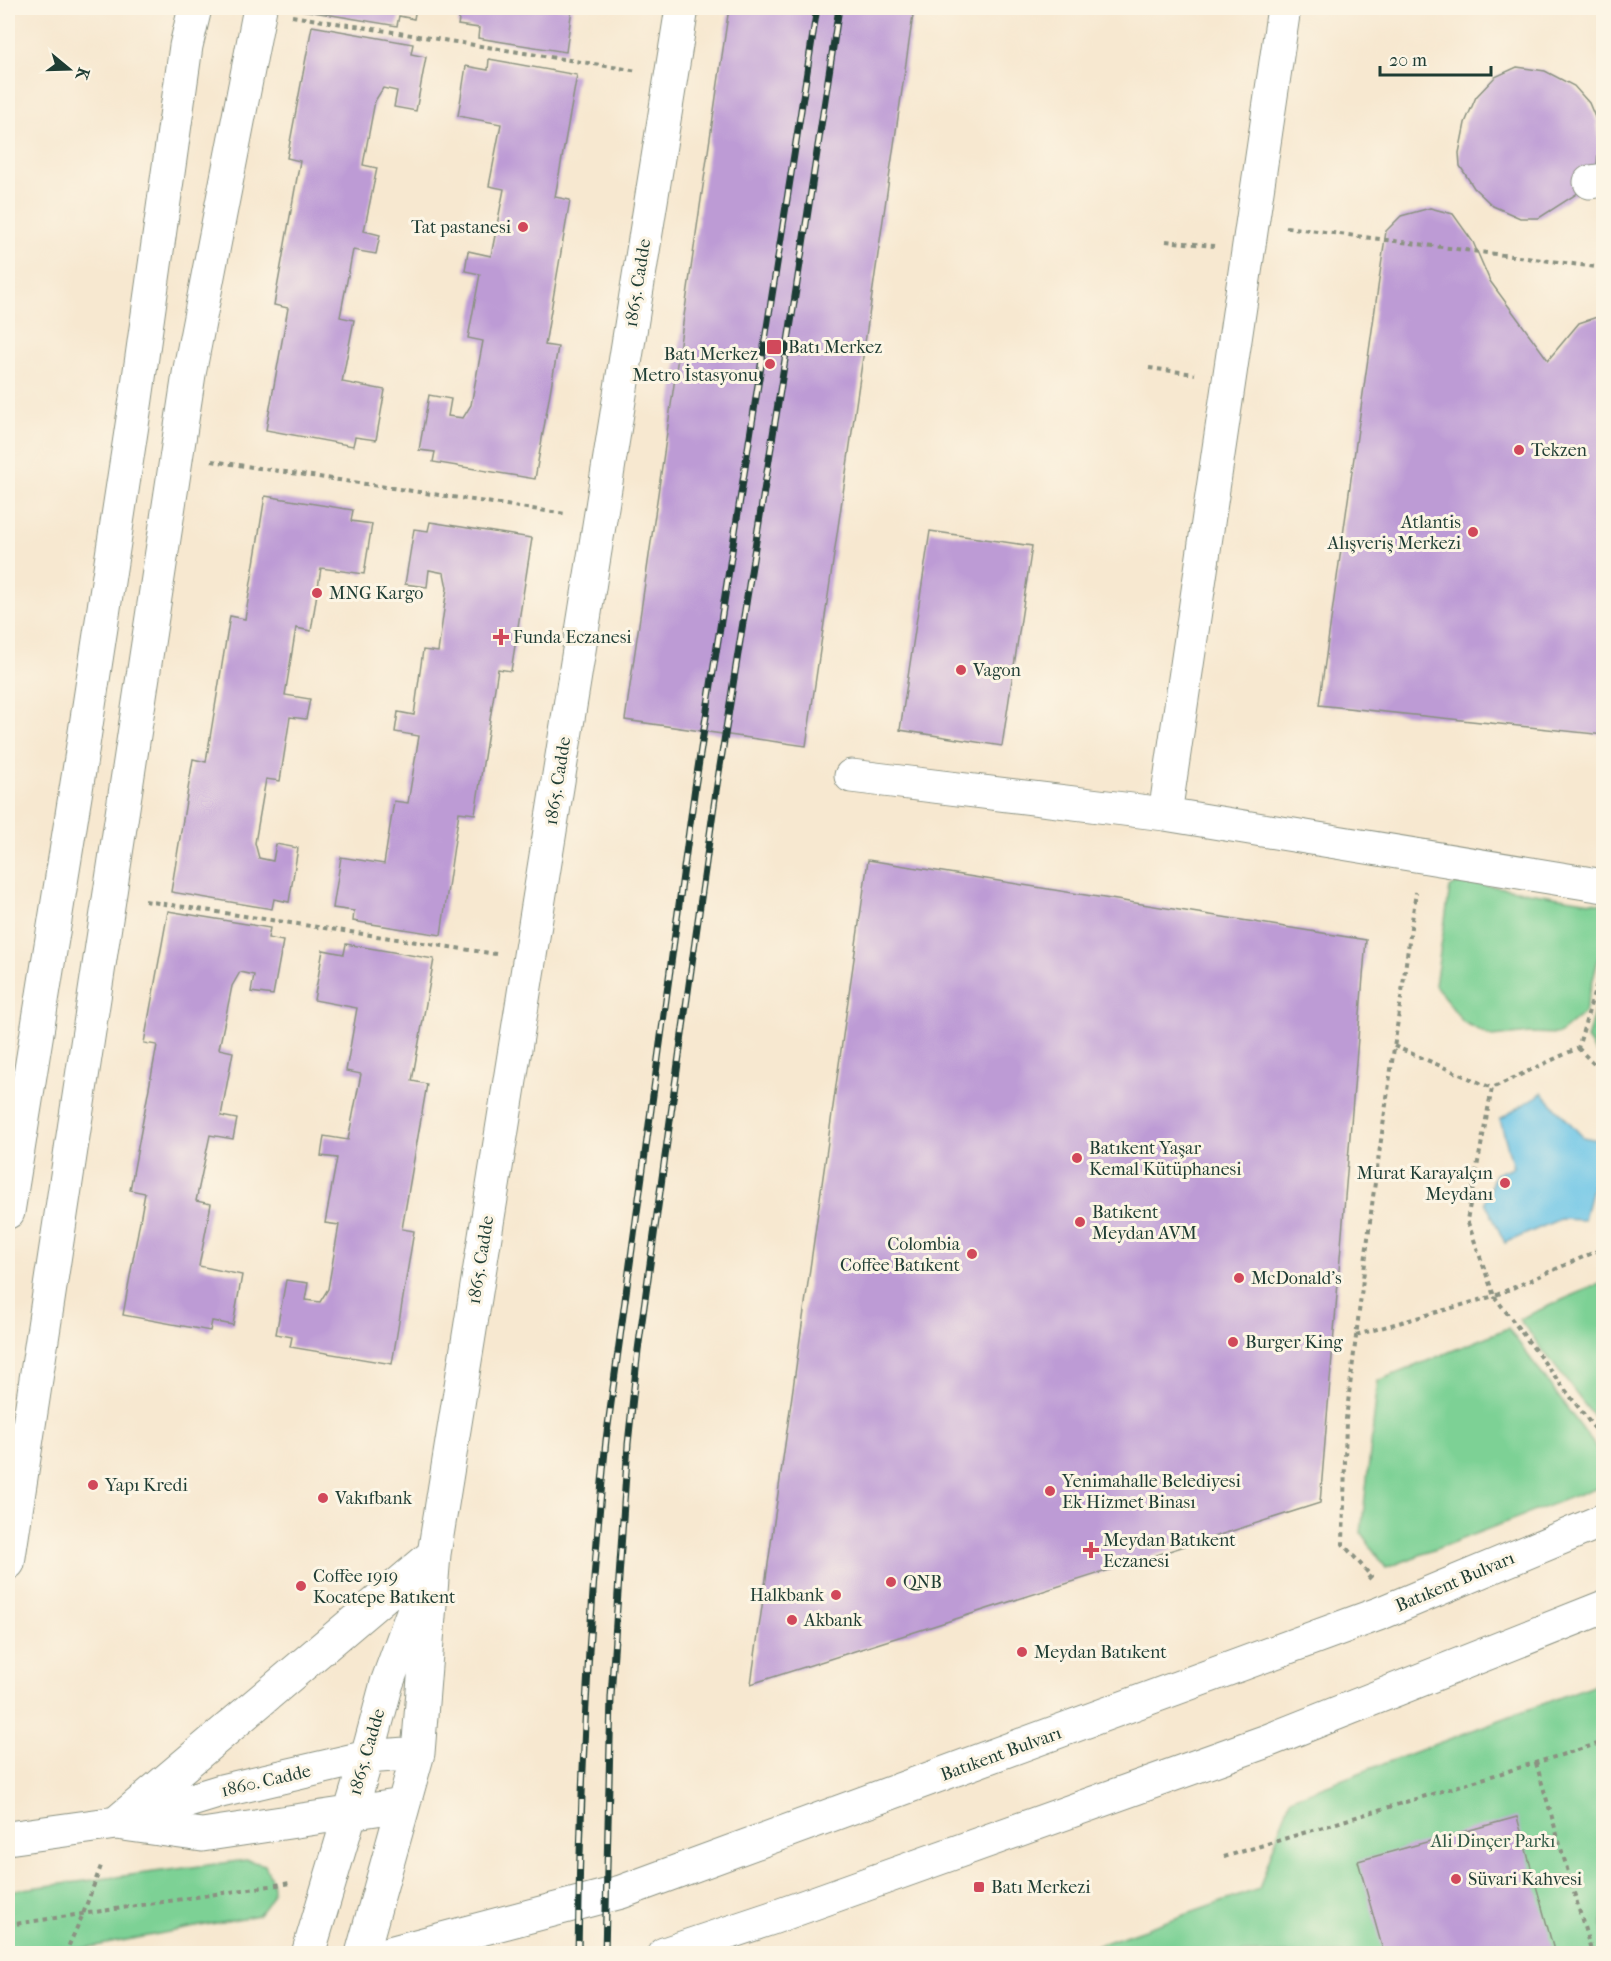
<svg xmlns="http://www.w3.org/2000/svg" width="1611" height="1961" font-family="'IM FELL French Canon',serif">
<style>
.green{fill:#7dd195;stroke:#4e8764;stroke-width:1.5}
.water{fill:#69c4e7;stroke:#44808e;stroke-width:1.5}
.building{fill:#bd9bd5}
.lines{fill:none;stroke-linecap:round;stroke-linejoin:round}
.minor-casing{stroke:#8b9282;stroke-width:35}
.major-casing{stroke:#8b9282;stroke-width:35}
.path{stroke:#8b9282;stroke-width:4;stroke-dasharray:4.5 4.5;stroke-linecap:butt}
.minor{stroke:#fff;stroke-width:33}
.major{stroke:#fff;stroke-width:33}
.rail-casing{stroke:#1f3d34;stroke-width:7}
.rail{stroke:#fcf5e5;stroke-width:4.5;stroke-dasharray:14;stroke-linecap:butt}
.poi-dot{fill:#d1495b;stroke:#fcf5e5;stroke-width:2}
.labels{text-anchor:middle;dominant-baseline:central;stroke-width:6;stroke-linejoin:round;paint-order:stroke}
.poi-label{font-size:18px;fill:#1f3d34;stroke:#fcf5e5;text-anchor:start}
.street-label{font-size:18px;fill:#1f3d34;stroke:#fcf5e5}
.park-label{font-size:18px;fill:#325b47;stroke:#fcf5e5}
</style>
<rect width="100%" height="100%" fill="#fcf5e5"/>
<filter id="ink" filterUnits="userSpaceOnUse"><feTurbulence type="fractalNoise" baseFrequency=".0167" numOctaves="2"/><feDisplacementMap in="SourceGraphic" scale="12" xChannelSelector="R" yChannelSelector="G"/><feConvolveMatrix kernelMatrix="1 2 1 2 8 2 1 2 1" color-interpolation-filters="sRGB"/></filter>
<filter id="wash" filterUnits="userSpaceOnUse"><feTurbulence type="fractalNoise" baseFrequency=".008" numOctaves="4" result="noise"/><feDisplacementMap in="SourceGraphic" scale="24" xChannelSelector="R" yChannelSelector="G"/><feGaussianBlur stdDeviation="1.35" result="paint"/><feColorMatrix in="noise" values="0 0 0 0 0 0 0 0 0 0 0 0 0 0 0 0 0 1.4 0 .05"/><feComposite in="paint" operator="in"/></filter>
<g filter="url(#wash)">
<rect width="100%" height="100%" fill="#f7e8d0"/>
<path class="green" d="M 1460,881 L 1603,904 L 1603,940 L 1585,1012 L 1559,1034 L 1530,1033 L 1492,1037 L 1463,1022 L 1435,985 L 1450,888 Z
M 1603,980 L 1603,1059 L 1597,1054 L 1587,1039 Z
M 1603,1282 L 1603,1429 L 1519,1319 Z
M 1508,1328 L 1603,1457 L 1603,1485 L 1386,1568 L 1361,1533 L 1378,1381 Z
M 1603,1681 L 1603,1953 L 1073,1954 L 1259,1889 L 1290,1799 Z
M 246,1860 L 265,1865 C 277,1890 276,1893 258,1915 L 59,1953 L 8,1953 L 8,1891 Z"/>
<path class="water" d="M 1542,1093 L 1583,1137 L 1603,1141 L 1603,1144 L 1584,1220 L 1560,1219 L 1505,1243 L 1485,1202 L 1495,1174 L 1513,1167 L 1500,1119 Z"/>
<g id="blocks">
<path class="building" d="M 296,8 L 416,8 L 414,19 L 399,16 L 397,26 L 296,9 Z
M 461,8 L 572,8 L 566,52 L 478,38 L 479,28 L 458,25 Z
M 729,8 L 914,8 L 806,746 L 625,720 Z
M 312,26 L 413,44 L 411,54 L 426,57 L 416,111 L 394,107 L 397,91 L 383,88 L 375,101 L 363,165 L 377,168 L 364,231 L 380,235 L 376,254 L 353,250 L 340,317 L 354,320 L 342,382 L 385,390 L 376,440 L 355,437 L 353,446 L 266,430 L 288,308 L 274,305 L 300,161 L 287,158 Z
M 489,59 L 577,75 L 555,197 L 570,200 L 545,345 L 558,347 L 535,479 L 433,462 L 435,452 L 419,450 L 429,395 L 451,399 L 448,416 L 463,418 L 471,405 L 483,341 L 468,338 L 480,274 L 465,271 L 468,251 L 491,256 L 504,189 L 489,186 L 501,124 L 458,116 L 466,66 L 488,70 Z
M 1517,67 L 1545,71 L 1574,86 L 1589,103 L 1597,122 L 1599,140 L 1597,164 L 1590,182 L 1575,195 L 1539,218 L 1520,218 L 1493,206 L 1474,188 L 1460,166 L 1459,153 L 1465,123 L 1476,97 L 1495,77 Z
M 1430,208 L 1453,214 L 1473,242 L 1490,281 L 1548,360 L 1579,323 L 1597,317 L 1604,319 L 1604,735 L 1319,705 L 1386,231 L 1401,216 Z
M 265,496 L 353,510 L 351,521 L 372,524 L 364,574 L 321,568 L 311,631 L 296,628 L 285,695 L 310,699 L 306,719 L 290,717 L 280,781 L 266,779 L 255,843 L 259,858 L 273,861 L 276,844 L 298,848 L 289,902 L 274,899 L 272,909 L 171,892 L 193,759 L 206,762 L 230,616 L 245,619 Z
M 430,522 L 532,538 L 511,671 L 498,669 L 475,814 L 459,812 L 441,935 L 353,921 L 354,911 L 333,908 L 341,857 L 384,864 L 394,801 L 408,803 L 419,736 L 395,732 L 398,712 L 414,715 L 423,650 L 438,652 L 447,588 L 444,573 L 429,570 L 427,587 L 405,584 L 414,529 L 428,531 Z
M 930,531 L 1032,546 L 1002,746 L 900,730 Z
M 868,860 L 1366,940 L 1320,1503 L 751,1684 Z
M 168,911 L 270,928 L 268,938 L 283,941 L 273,995 L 251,992 L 254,975 L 240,972 L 232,986 L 219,1049 L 233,1052 L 221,1116 L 237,1119 L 233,1139 L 210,1135 L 196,1201 L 211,1204 L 199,1266 L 242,1275 L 233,1325 L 212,1321 L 210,1331 L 123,1315 L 145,1193 L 130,1190 L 157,1045 L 144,1043 Z
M 346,944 L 434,959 L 412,1081 L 427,1084 L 402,1229 L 414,1231 L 392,1364 L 290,1347 L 292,1337 L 276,1334 L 286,1280 L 308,1283 L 305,1300 L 320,1302 L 328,1289 L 339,1225 L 325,1223 L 337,1158 L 321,1156 L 324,1136 L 348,1140 L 361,1074 L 346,1071 L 357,1008 L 314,1000 L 323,950 L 344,954 Z
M 1517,1817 L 1555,1954 L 1384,1954 L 1358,1861 Z"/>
</g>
</g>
<g filter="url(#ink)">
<use href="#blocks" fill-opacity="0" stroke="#8b9282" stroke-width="1.5"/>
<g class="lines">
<defs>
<path id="minor" d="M 1590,182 L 1604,180
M 851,776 L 1165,814 L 1604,886
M 1165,814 L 1284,8
M 8,1212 L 79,771 L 136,399 L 186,46 L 195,8
M 8,1563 L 189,374 L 260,8
M 403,1805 L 202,1835 L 116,1823 L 221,1791 L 367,1757 L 418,1753
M 8,1838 L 116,1823 L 434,1554 L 682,8
M 308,1954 L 367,1757 L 387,1683 L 434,1554 L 418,1753 L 362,1954"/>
<path id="major" d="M 386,1954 L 621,1892 L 1381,1613 L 1604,1520
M 664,1954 L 772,1918 L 1267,1741 L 1604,1607"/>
</defs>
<use href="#minor" class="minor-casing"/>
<use href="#major" class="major-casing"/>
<path class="path" d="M 292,16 L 638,71
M 1286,227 L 1604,268
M 1166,241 L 1214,246
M 1149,368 L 1195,374
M 212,461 L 566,514
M 145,901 L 496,954
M 1604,959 L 1578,1048 L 1492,1088 L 1467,1220 L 1494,1296 L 1604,1248
M 1394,1046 L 1492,1088
M 1578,1048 L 1604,1074
M 1356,1335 L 1494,1296 L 1604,1441
M 1368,1579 L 1371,1576 L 1343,1544 L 1346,1419 L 1373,1197 L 1416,892
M 1536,1763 L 1592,1954
M 1224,1857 L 1604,1742
M 8,1925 L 290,1883
M 65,1954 L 83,1914 L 101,1866"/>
<use href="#minor" class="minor"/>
<use href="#major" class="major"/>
<defs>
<path id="rail" d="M 578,1954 C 580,1782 589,1611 606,1440 L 695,787 L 817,8
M 605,1954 L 611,1697 L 628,1444 L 638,1350 L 716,791 L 792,316 L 839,8"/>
</defs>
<use href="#rail" class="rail-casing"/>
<use href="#rail" class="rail"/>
</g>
</g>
<g class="poi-dot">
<circle cx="523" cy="227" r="6"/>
<rect x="766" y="339" width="16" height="16" rx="3"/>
<circle cx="770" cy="364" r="6"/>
<circle cx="1519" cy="450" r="6"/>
<circle cx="1473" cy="532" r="6"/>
<circle cx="317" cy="593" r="6"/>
<path d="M498 628h6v6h6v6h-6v6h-6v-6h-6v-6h6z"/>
<circle cx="961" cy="670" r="6"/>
<circle cx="1077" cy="1158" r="6"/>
<circle cx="1505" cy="1183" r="6"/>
<circle cx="1080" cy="1222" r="6"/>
<circle cx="972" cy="1254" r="6"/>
<circle cx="1239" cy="1278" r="6"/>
<circle cx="1233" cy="1342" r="6"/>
<circle cx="93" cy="1485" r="6"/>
<circle cx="1050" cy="1491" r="6"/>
<circle cx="323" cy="1498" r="6"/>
<path d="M1088 1541h6v6h6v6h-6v6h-6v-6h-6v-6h6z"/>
<circle cx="891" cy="1582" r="6"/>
<circle cx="301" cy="1586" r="6"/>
<circle cx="836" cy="1595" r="6"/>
<circle cx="792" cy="1620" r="6"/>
<circle cx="1022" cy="1652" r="6"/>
<circle cx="1456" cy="1879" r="6"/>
<rect x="973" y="1881" width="12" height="12" rx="3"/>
</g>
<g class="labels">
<g class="poi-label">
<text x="511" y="227" text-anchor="end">Tat pastanesi</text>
<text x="788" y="347">Batı Merkez</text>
<text x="758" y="354" text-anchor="end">Batı Merkez<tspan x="758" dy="21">Metro İstasyonu</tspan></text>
<text x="1531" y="450">Tekzen</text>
<text x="1461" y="522" text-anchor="end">Atlantis<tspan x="1461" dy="21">Alışveriş Merkezi</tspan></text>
<text x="329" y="593">MNG Kargo</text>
<text x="513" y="637">Funda Eczanesi</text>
<text x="973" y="670">Vagon</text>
<text x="1089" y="1148">Batıkent Yaşar<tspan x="1089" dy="21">Kemal Kütüphanesi</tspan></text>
<text x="1493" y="1173" text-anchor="end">Murat Karayalçın<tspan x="1493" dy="21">Meydanı</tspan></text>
<text x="1092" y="1212">Batıkent<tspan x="1092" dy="21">Meydan AVM</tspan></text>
<text x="960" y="1244" text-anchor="end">Colombia<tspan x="960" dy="21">Coffee Batıkent</tspan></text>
<text x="1251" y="1278">McDonald's</text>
<text x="1245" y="1342">Burger King</text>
<text x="1062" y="1481">Yenimahalle Belediyesi<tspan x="1062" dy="21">Ek Hizmet Binası</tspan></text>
<text x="105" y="1485">Yapı Kredi</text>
<text x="335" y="1498">Vakıfbank</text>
<text x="1103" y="1540">Meydan Batıkent<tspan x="1103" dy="21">Eczanesi</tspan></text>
<text x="313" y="1576">Coffee 1919<tspan x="313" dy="21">Kocatepe Batıkent</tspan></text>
<text x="903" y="1582">QNB</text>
<text x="824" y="1595" text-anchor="end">Halkbank</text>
<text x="804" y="1620">Akbank</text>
<text x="1034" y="1652">Meydan Batıkent</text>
<text x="1468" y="1879">Süvari Kahvesi</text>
<text x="991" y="1887">Batı Merkezi</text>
</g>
<g class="street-label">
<text transform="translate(638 283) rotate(-81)">1865. Cadde</text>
<text transform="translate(558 781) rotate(-81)">1865. Cadde</text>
<text transform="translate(481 1260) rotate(-81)">1865. Cadde</text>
<text transform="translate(1455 1582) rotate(-23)">Batıkent Bulvarı</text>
<text transform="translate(367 1752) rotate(-74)">1865. Cadde</text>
<text transform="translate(1001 1754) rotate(-20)">Batıkent Bulvarı</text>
<text transform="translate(266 1781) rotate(-13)">1860. Cadde</text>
</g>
<g class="park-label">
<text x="1493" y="1841">Ali Dinçer Parkı</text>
</g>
</g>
<rect width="1611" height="1961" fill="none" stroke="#fcf5e5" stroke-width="30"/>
<g transform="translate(69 69) rotate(109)" stroke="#fcf5e5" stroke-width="4.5" paint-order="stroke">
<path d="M0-4.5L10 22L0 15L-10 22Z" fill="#1f3d34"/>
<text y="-9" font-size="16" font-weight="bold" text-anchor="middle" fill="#1f3d34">K</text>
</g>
<path d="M1380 66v9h111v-9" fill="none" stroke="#1f3d34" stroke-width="3"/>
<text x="1389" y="66" font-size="18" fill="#1f3d34" stroke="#fcf5e5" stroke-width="4.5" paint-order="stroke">20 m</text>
</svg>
